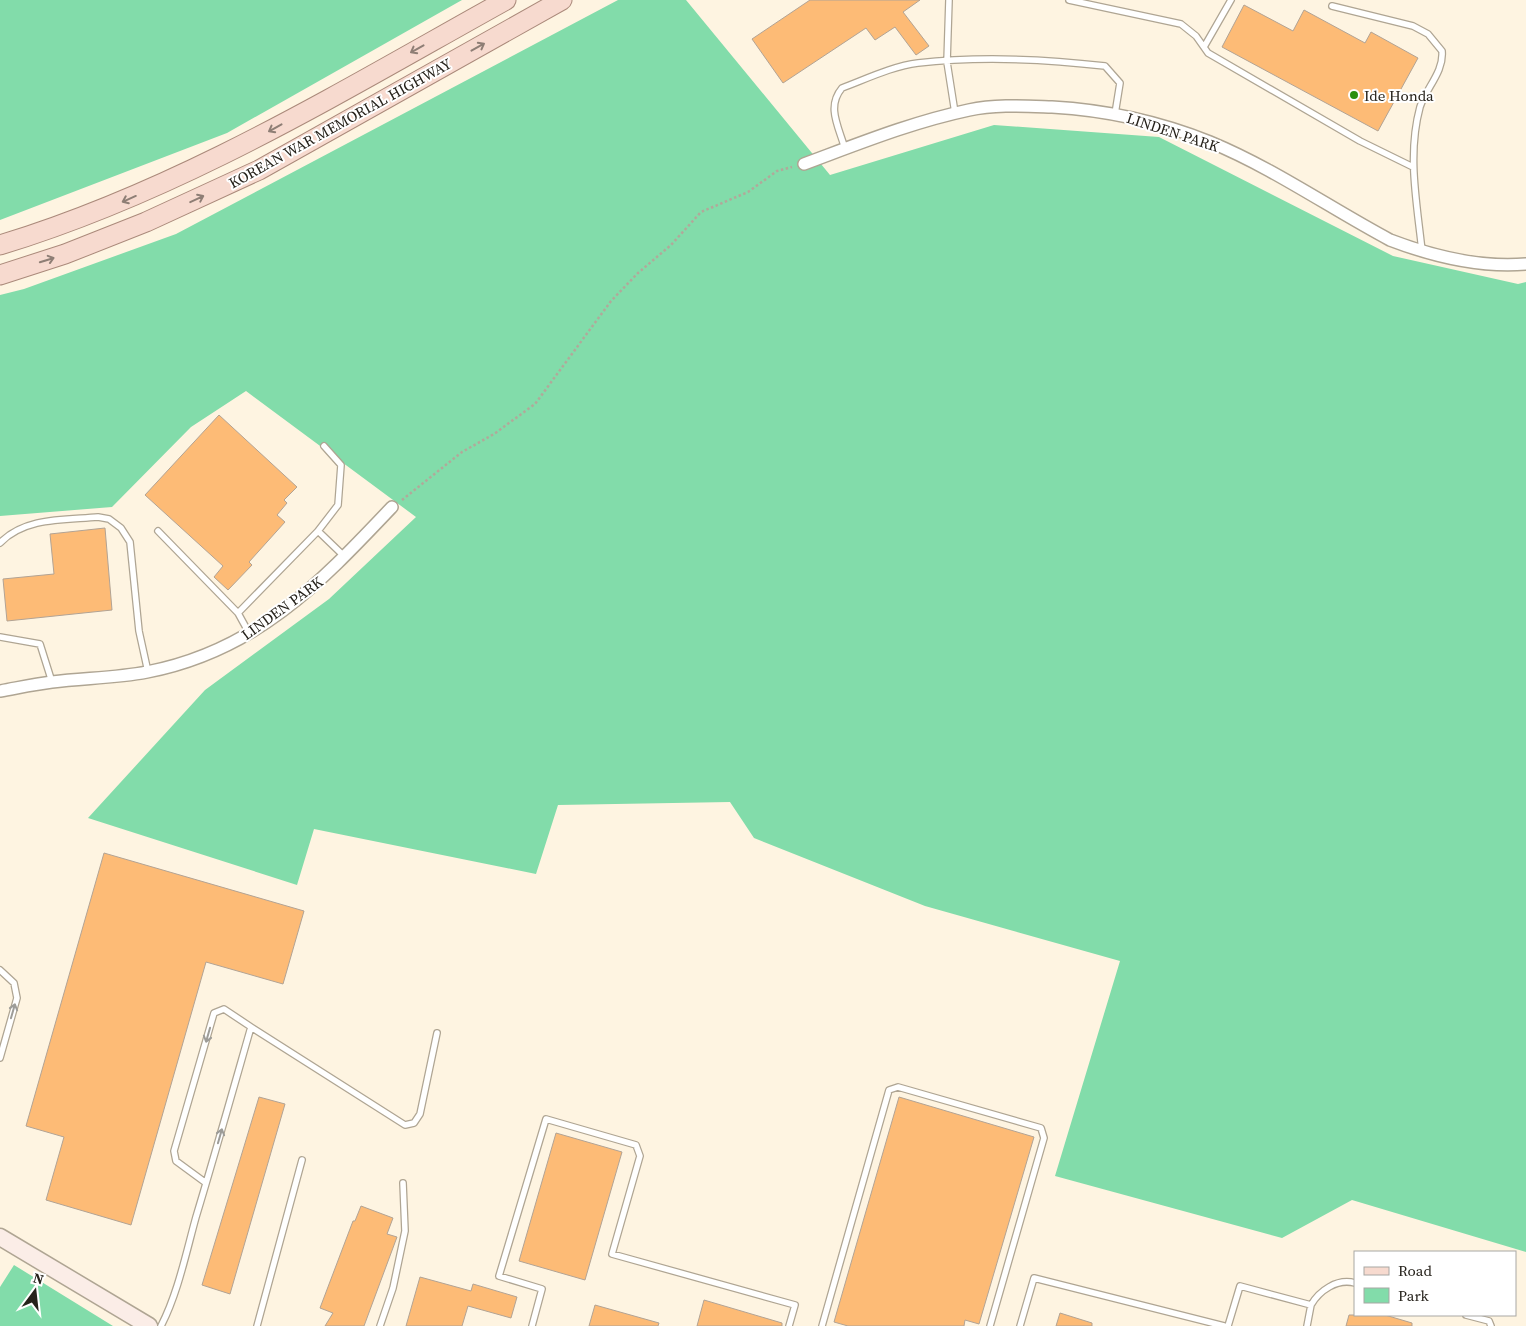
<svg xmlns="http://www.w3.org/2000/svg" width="1526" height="1326" font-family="'Source Serif 4',serif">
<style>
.green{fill:#82dcaa}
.building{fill:#fdbb76;stroke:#b2a394}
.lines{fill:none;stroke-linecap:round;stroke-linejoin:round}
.lane-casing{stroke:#afa593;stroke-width:8}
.street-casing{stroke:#afa593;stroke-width:14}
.secondary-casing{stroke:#afa593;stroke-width:19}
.primary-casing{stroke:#ab8a7b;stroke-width:21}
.path{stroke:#b1a99a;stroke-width:2.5;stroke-dasharray:2.5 2.5;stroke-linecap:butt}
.lane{stroke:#fff;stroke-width:5.5}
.street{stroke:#fff;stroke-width:11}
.secondary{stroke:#fbede7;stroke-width:16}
.primary{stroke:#f7dacf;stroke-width:19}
.oneway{stroke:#8e7e75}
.oneway2{stroke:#9d9c98}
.poi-dot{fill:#2b900f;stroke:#fff;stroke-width:2}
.labels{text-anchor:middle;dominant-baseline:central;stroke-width:4;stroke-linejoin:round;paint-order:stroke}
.poi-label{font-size:15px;fill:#26221b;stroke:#fff;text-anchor:start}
.street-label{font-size:15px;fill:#26221b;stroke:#fff}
</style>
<rect width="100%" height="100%" fill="#fef4e1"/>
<path class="green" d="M 0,0 L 462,0 L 227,133 L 0,220 Z
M 618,0 L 686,0 L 830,175 L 994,125 L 1159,137 L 1393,256 L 1518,284 L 1526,282 L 1526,1252 L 1352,1200 L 1282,1238 L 1055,1176 L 1120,961 L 925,906 L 754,838 L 730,802 L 558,805 L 536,874 L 314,829 L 297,885 L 88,818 L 205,690 L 329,599 L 416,517 L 246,391 L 191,427 L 112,507 L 0,516 L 0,295 L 24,289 L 176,234 Z
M 14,1265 L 113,1326 L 0,1326 L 0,1287 Z"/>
<path class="building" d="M 810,0 L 920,0 L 903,12 L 929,46 L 916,55 L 895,27 L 875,40 L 866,28 L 783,83 L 752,39 Z
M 1244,5 L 1293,31 L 1304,10 L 1365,43 L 1371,32 L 1418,58 L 1378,131 L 1222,47 Z
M 219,415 L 297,487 L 284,500 L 287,503 L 277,515 L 285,522 L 249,562 L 252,565 L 228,590 L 214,577 L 223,566 L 145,495 Z
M 105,528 L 112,610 L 7,621 L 3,579 L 54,574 L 50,534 Z
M 104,853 L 304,911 L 283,984 L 206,962 L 131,1225 L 46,1200 L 64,1137 L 26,1126 Z
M 259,1097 L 285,1104 L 230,1294 L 202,1285 Z
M 899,1097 L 1034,1137 L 979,1324 L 965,1320 L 964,1326 L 848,1326 L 834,1322 Z
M 556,1133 L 622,1152 L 585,1280 L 519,1261 Z
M 361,1206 L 393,1218 L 387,1234 L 397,1237 L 364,1326 L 325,1326 L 333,1313 L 320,1308 L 353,1221 L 355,1221 Z
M 420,1277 L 471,1291 L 473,1284 L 517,1297 L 511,1318 L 468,1306 L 462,1326 L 406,1326 Z
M 704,1300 L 782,1323 L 782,1326 L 697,1326 Z
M 595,1305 L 659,1323 L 658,1326 L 589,1326 Z
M 1060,1313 L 1092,1323 L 1092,1326 L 1056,1326 Z
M 1349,1315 L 1385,1315 L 1412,1323 L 1412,1326 L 1346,1326 Z"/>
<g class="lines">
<defs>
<path id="lane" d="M 949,0 L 947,62 L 955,113
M 1069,0 L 1181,24 L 1196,36 L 1208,53 L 1360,141 L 1413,167
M 1332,6 L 1413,26 L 1428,34 L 1442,51 C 1444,72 1426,88 1420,107 C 1407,155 1417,203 1422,251
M 1204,47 L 1231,0
M 845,149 C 839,127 826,107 842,88 C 866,79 893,66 918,63 C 980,56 1044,59 1105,66 L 1120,83 L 1115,114
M 158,531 L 238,613
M 318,531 L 338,505 L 341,465 L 324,446
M 0,543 C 25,517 65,520 98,517 L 109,519 L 121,528 L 130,542 L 139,631 L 148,672
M 249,633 L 238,613 L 318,531 L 345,557
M 0,637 L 40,644 L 52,682
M 0,970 L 14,983 L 17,998 L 0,1058
M 251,1027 L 405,1125 L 414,1123 L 420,1114 L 437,1033
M 1311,1305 C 1319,1291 1337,1278 1355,1283
M 1466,1315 L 1489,1321 L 1491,1326
M 161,1326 C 178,1293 186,1253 196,1217 C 215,1154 233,1090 251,1027 L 224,1009 L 214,1013 L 174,1151 L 176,1161 L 206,1183
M 257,1326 L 302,1160
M 380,1326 L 393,1288 L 405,1231 L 403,1183
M 532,1326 L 542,1289 L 499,1276 L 546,1119 L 636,1145 L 640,1156 L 612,1254 L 795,1305 L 789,1326
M 822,1326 L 889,1090 L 898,1087 L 1041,1128 L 1044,1138 L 990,1326
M 1020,1326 L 1034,1278 L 1224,1326
M 1228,1326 L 1240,1286 L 1311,1305 L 1307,1326"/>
<path id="street" d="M 804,164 C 858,144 912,122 969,110 C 995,104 1025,106 1052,107 C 1106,110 1160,122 1210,142 C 1273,168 1330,208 1390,240 C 1432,256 1480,268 1526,264
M 0,691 C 17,688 35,684 52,682 C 84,678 116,678 147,672 C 256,651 319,584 392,507"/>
<path id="secondary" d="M 0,1237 L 149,1326"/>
<path id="primary" d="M 0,245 C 181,190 342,91 506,0
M 0,275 L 65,254 L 146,222 L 259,170 L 562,0"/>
</defs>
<use href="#lane" class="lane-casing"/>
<use href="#street" class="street-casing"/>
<use href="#secondary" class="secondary-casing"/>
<use href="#primary" class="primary-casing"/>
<path class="path" d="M 402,500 L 462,452 L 494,434 L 535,404 L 611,301 L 638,273 L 671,245 L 701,212 L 748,192 L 777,171 L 792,167"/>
<use href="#lane" class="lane"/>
<use href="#street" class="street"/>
<use href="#secondary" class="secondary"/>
<use href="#primary" class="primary"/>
</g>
<defs><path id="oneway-shaft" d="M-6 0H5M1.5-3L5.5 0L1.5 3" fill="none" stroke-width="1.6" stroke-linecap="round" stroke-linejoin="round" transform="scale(1.25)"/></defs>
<g class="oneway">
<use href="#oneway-shaft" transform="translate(478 47) rotate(-29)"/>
<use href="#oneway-shaft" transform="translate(417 49) rotate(151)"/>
<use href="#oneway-shaft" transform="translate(275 128) rotate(151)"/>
<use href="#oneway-shaft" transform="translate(129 199) rotate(156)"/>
<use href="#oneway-shaft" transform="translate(197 199) rotate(-25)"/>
<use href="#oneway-shaft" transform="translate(47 260) rotate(-17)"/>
</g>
<g class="oneway2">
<use href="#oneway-shaft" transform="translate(13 1011) rotate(-74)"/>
<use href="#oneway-shaft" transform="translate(208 1035) rotate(106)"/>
<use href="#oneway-shaft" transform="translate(220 1136) rotate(-74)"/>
</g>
<circle class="poi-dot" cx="1354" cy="95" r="5"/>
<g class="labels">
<g class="poi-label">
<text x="1364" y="95">Ide Honda</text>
</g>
<g class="street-label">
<text transform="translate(340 123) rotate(-29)">KOREAN WAR MEMORIAL HIGHWAY</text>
<text transform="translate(1173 132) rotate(18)">LINDEN PARK</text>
<text transform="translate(282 608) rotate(-36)">LINDEN PARK</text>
</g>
</g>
<rect x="1354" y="1251" width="162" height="65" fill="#ffffff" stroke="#a8a7a4"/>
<rect x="1364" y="1267" width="25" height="8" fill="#f7dacf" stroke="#a8a7a4"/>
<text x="1398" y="1276" font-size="15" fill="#26221b">Road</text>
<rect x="1364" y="1288" width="25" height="15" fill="#82dcaa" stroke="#a8a7a4"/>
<text x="1398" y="1301" font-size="15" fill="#26221b">Park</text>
<g transform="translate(35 1291) rotate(15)" stroke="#ffffff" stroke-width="4" paint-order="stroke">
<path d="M0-4L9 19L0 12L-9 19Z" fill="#26221b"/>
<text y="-8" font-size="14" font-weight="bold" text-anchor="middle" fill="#26221b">N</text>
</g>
</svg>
